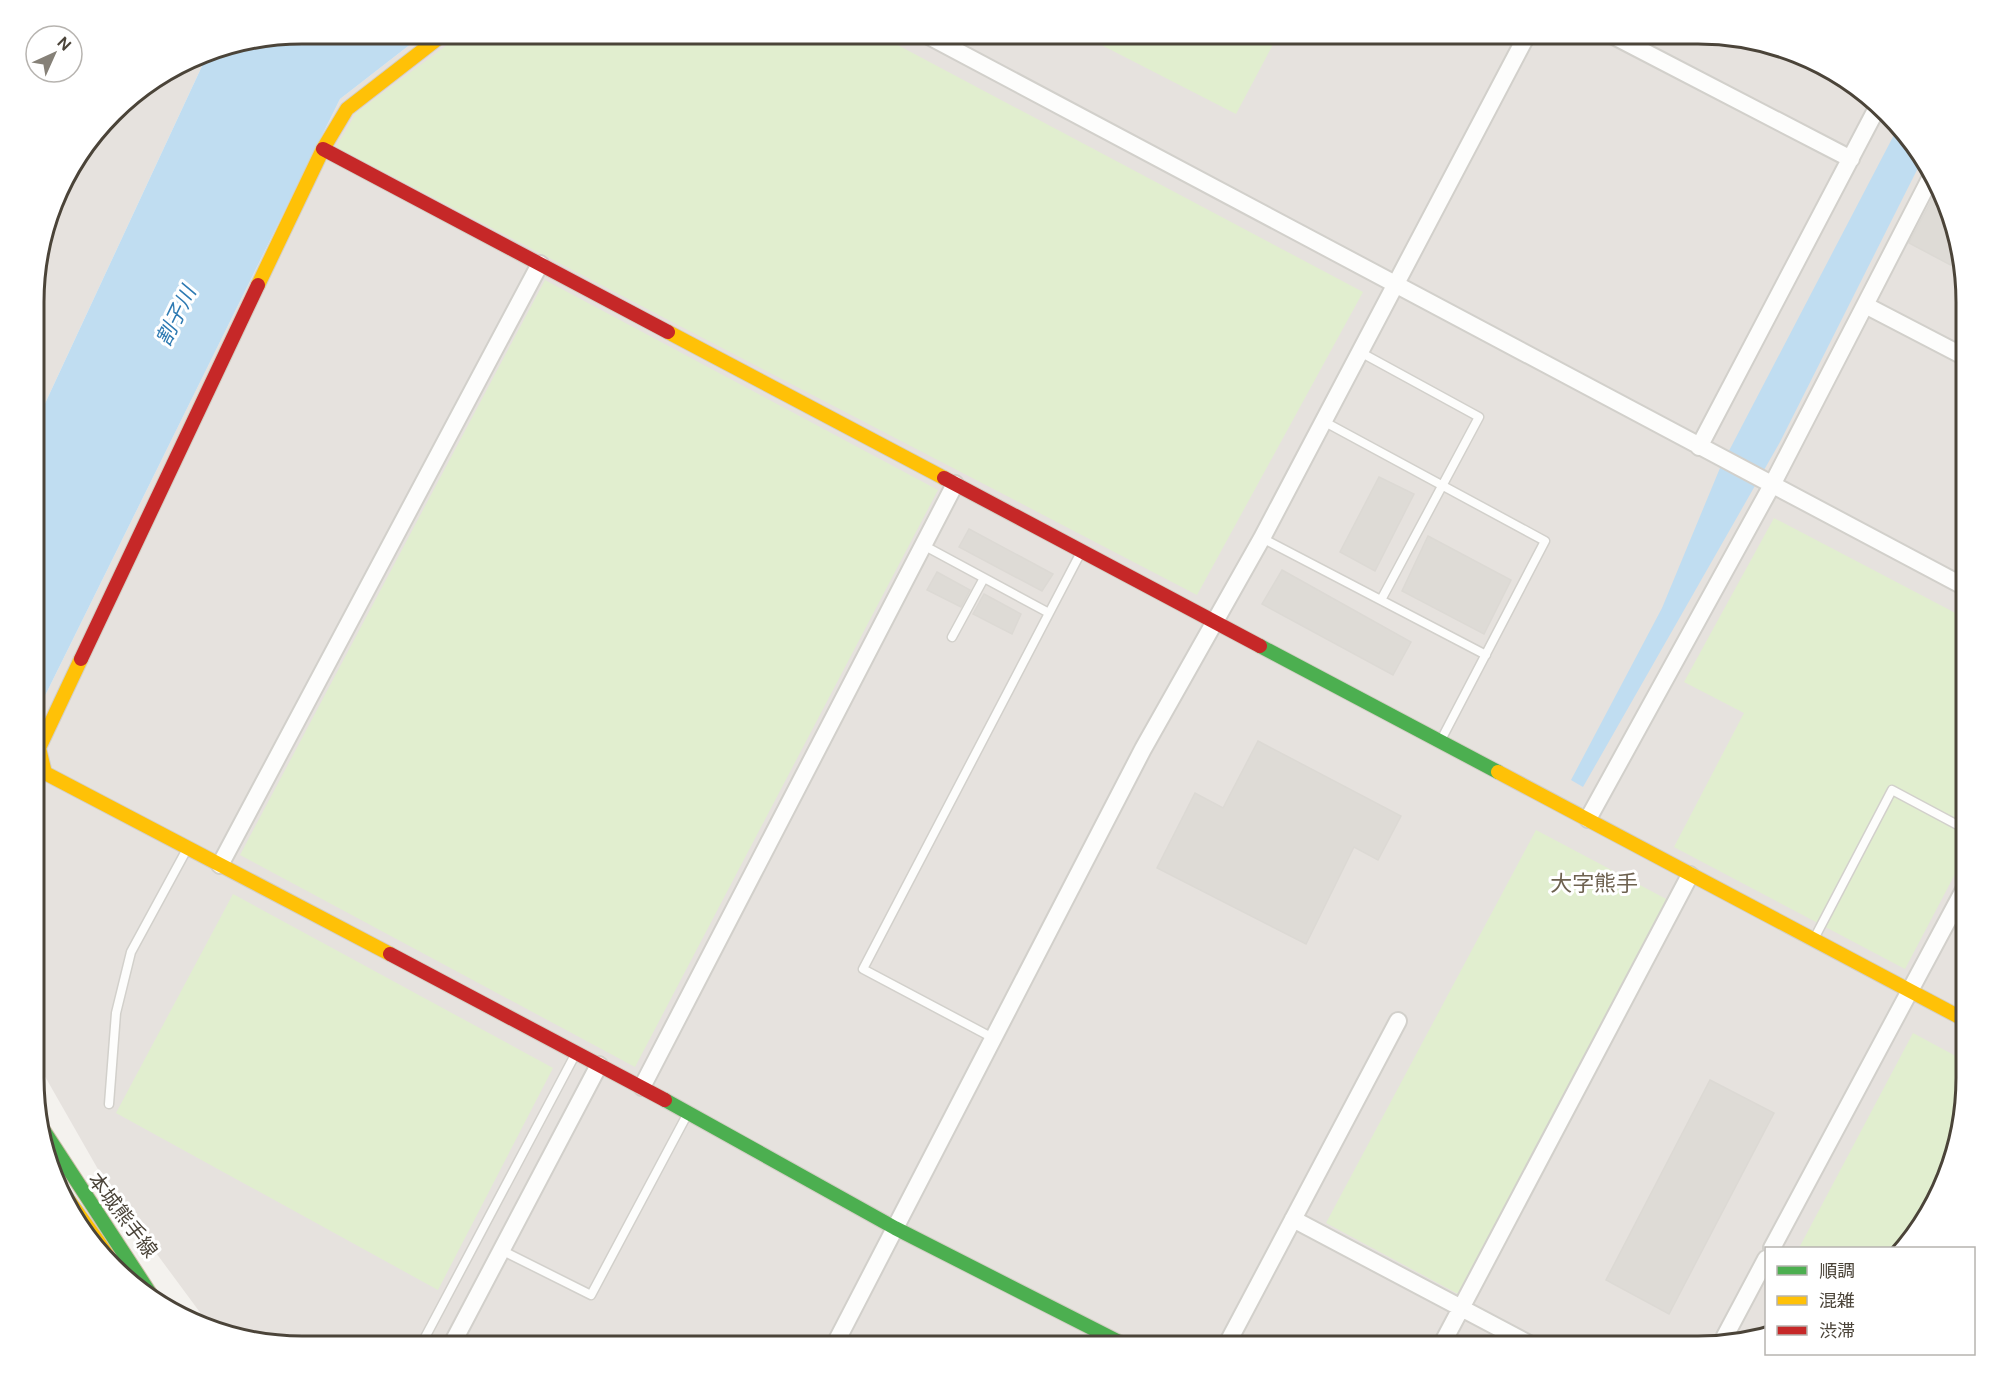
<svg xmlns="http://www.w3.org/2000/svg" width="1999" height="1379" font-family="'DM Sans','Noto Sans JP',sans-serif">
<style>
.industrial{fill:#e6e2de}
.green{fill:#e1eecf}
.water{fill:#c0ddf1}
.building{fill:#dedbd6;stroke:#dcd9d4;stroke-width:1.5}
.lines{fill:none;stroke-linecap:round;stroke-linejoin:round}
.lane-casing{stroke:#d2d0cb;stroke-width:11}
.street-casing{stroke:#d2d0cb;stroke-width:20}
.fast-casing{stroke:#d3cfc5;stroke-width:16}
.slow-casing{stroke:#d3cfc5;stroke-width:16}
.jam-casing{stroke:#d3cfc5;stroke-width:16}
.lane{stroke:#fdfdfc;stroke-width:8}
.street{stroke:#fdfdfc;stroke-width:16}
.fast{stroke:#4caf50;stroke-width:14}
.slow{stroke:#ffc107;stroke-width:14}
.jam{stroke:#c62828;stroke-width:14}
.fast-bridge-casing{stroke:#ccbfa9;stroke-width:16;stroke-linecap:butt}
.fast-bridge{stroke:#4caf50;stroke-width:14}
.labels{text-anchor:middle;dominant-baseline:central;stroke-width:6;stroke-linejoin:round;paint-order:stroke}
.street-label{font-size:20px;fill:#4b4439;stroke:#fff}
.water-label{font-size:21px;font-style:italic;fill:#2e7ab2;stroke:#fff}
.quarter-label{font-size:22px;fill:#6e6250;stroke:#fff}
.rim{fill:none;stroke:#4b4439;stroke-width:3}
</style>
<rect width="100%" height="100%" fill="#f4f2ee"/>
<path class="industrial" d="M 425,33 L 1714,34 L 1784,47 L 1861,88 L 1938,183 L 1965,285 L 1965,1094 L 1952,1164 L 1911,1241 L 1901,1248 L 1766,1248 L 1766,1330 L 1697,1346 L 285,1345 L 213,1330 L 111,1192 L 35,1059 L 35,716 L 340,99 Z
M 209,51 L 35,425 L 35,267 L 61,183 L 124,100 L 199,53 Z"/>
<path class="green" d="M 463,33 L 875,33 L 1363,292 L 1197,595 L 336,147 L 356,113 Z
M 1078,33 L 1279,33 L 1236,114 Z
M 545,280 L 938,490 L 635,1067 L 240,855 Z
M 1774,518 L 1965,618 L 1965,855 L 1905,969 L 1674,847 L 1744,713 L 1684,682 Z
M 1536,830 L 1670,901 L 1460,1295 L 1326,1223 Z
M 233,894 L 553,1068 L 438,1290 L 116,1113 Z
M 1913,1033 L 1965,1061 L 1965,1094 L 1952,1164 L 1911,1241 L 1901,1248 L 1799,1248 Z"/>
<path class="water" d="M 302,33 L 425,33 L 340,99 L 35,716 L 35,425 L 209,51 Z
M 1896,131 L 1921,162 L 1780,442 L 1583,787 L 1571,780 L 1662,608 L 1720,468 Z"/>
<path class="building" d="M 1939,186 L 1962,271 L 1909,243 Z
M 1379,477 L 1414,494 L 1375,571 L 1340,552 Z
M 969,529 L 1053,574 L 1042,591 L 959,547 Z
M 1428,536 L 1511,580 L 1484,634 L 1402,591 Z
M 1282,570 L 1411,642 L 1393,675 L 1262,604 Z
M 937,572 L 970,590 L 961,607 L 927,590 Z
M 984,594 L 1021,614 L 1012,634 L 973,614 Z
M 1258,741 L 1401,816 L 1378,860 L 1354,847 L 1306,944 L 1157,868 L 1195,793 L 1223,808 Z
M 1710,1080 L 1774,1113 L 1669,1314 L 1606,1280 Z"/>
<g class="lines">
<defs>
<path id="lane" d="M 1360,352 L 1479,417 L 1381,600
M 1323,421 L 1545,541 L 1441,740
M 1262,538 L 1486,655
M 923,545 L 1049,613
M 952,637 L 984,578
M 1815,937 L 1892,790 L 1965,829
M 993,1038 L 863,969 L 1080,554
M 109,1104 L 116,1013 L 131,952 L 187,849
M 501,1250 L 591,1295 L 688,1113
M 421,1345 L 576,1053"/>
<path id="street" d="M 923,33 L 1965,587
M 1610,34 L 1851,159
M 1865,305 L 1932,175
M 1699,447 L 1877,108
M 1588,819 L 1772,485 L 1865,305 L 1965,357
M 220,865 L 540,264
M 642,1087 L 955,484
M 1293,1219 L 1533,1346
M 1772,1248 L 1965,888
M 1723,1340 L 1766,1259
M 451,1346 L 599,1065
M 834,1346 L 1143,749 L 1262,538 L 1528,33
M 1226,1346 L 1398,1021
M 1441,1346 L 1690,875"/>
<path id="fast" d="M 1260,646 L 1498,772
M 665,1100 L 895,1228 L 1127,1346"/>
<path id="slow" d="M 258,285 L 323,149 L 347,109 L 445,33
M 668,332 L 944,478
M 81,659 L 39,748 L 45,773 L 390,954
M 1498,772 L 1965,1020
M 62,1191 L 113,1262"/>
<path id="jam" d="M 323,149 L 668,332
M 944,478 L 1260,646
M 81,659 L 258,285
M 390,954 L 665,1100"/>
</defs>
<use href="#lane" class="lane-casing"/>
<use href="#street" class="street-casing"/>
<use href="#fast" class="fast-casing"/>
<use href="#slow" class="slow-casing"/>
<use href="#jam" class="jam-casing"/>
<use href="#lane" class="lane"/>
<use href="#street" class="street"/>
<use href="#fast" class="fast"/>
<use href="#slow" class="slow"/>
<use href="#jam" class="jam"/>
<defs>
<path id="fast-bridge" d="M 40,1125 L 153,1298"/>
</defs>
<use href="#fast-bridge" class="fast-bridge-casing"/>
<use href="#fast-bridge" class="fast-bridge"/>
</g>
<g class="labels">
<g class="street-label">
<text transform="translate(123 1215) rotate(53)">本城熊手線</text>
</g>
<g class="water-label">
<text transform="translate(176 316) rotate(-64)">割子川</text>
</g>
<g class="quarter-label">
<text x="1594" y="883">大字熊手</text>
</g>
</g>
<path d="M0 0H1999V1379H0ZM302 44H1698A258 258 0 0 1 1956 302V1078A258 258 0 0 1 1698 1336H302A258 258 0 0 1 44 1078V302A258 258 0 0 1 302 44Z" fill="#fff" fill-rule="evenodd"/>
<path class="rim" d="M302 44H1698A258 258 0 0 1 1956 302V1078A258 258 0 0 1 1698 1336H302A258 258 0 0 1 44 1078V302A258 258 0 0 1 302 44Z"/>
<rect x="1765" y="1247" width="210" height="108" fill="#ffffff" stroke="#b7b4b0" stroke-width="1.5"/>
<rect x="1777" y="1266" width="30" height="9" fill="#4caf50" stroke="#b7b4b0" stroke-width="1.5"/>
<text x="1819" y="1277" font-size="18" fill="#4b4439">順調</text>
<rect x="1777" y="1296" width="30" height="9" fill="#ffc107" stroke="#b7b4b0" stroke-width="1.5"/>
<text x="1819" y="1307" font-size="18" fill="#4b4439">混雑</text>
<rect x="1777" y="1326" width="30" height="9" fill="#c62828" stroke="#b7b4b0" stroke-width="1.5"/>
<text x="1819" y="1337" font-size="18" fill="#4b4439">渋滞</text>
<g transform="translate(54 54) rotate(45)"><circle r="28" fill="#ffffff" stroke="#b7b4b0" stroke-width="1.5"/>
<path d="M0-4.5L10 22L0 15L-10 22Z" fill="#868178"/>
<text y="-9" font-size="16" font-weight="bold" text-anchor="middle" fill="#4b4439">N</text>
</g>
</svg>
